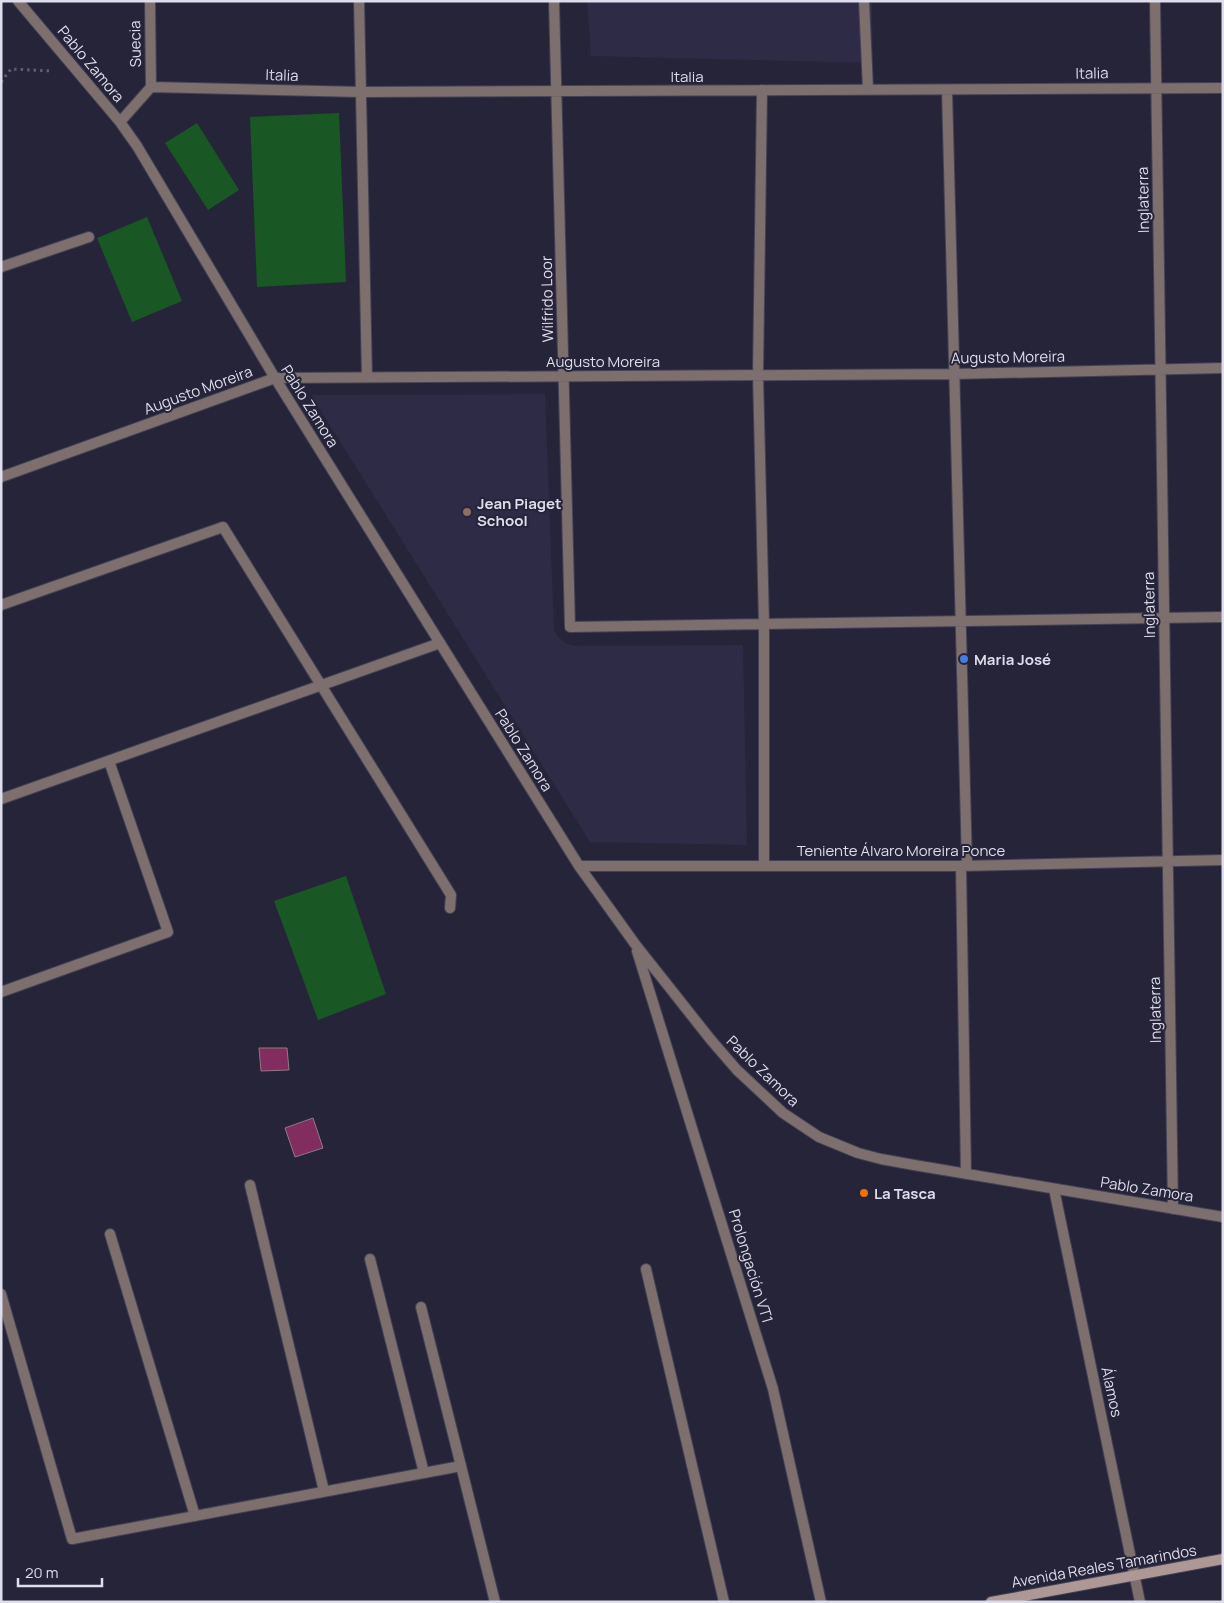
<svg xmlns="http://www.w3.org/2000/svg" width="1224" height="1603" font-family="Manrope,sans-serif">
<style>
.built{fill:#2d2b46}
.green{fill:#195725}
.building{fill:#822d5f;stroke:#927884}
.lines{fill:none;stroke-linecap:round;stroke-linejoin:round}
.lane-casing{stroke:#434255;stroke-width:12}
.street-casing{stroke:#434255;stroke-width:12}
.secondary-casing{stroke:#434255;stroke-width:12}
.path{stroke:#5f5d70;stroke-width:3;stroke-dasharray:2.5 4;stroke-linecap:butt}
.lane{stroke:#7c6f6d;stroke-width:10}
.street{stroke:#7c6f6d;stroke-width:10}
.secondary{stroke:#ad9895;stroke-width:10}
.education-dot{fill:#8d6e63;stroke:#262439;stroke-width:2}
.shop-dot{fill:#3f7fe0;stroke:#262439;stroke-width:2}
.food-dot{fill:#e8710a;stroke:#262439;stroke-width:2}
.labels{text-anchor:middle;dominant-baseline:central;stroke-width:4;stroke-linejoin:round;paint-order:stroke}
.street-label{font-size:15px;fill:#ddddeb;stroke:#262439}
.poi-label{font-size:15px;font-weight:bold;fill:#ddddeb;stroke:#262439;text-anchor:start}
</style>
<rect width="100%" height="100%" fill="#262439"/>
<path class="built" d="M 587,1 L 872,1 L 873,63 L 591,56 Z
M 545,394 L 554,630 L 559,638 L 567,644 L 577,646 L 743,645 L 747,845 L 590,842 L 311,395 Z"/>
<path class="green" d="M 339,113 L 346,282 L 257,287 L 250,117 Z
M 197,123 L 239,190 L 208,210 L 165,143 Z
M 147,217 L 182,301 L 132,322 L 97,238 Z
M 346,876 L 386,994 L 318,1020 L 274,901 Z"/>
<path class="building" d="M 259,1048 L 287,1048 L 289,1070 L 261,1071 Z
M 313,1118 L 323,1148 L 295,1157 L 285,1128 Z"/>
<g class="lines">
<defs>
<path id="lane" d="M 864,1 L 868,89
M 1,605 L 223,527 L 451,895 L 450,908
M 1,799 L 440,643
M 1,992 L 168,932 L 109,761
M 370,1259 L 424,1473
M 421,1307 L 461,1466"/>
<path id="street" d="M 18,1 L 120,122 L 137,146 L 275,378 L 440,643 L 579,866 L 635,944 L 711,1040 L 737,1070 L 783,1113 L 819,1137 L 858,1153 L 881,1159 L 914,1165 L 1223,1217
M 150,1 L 151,87
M 359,1 L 367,377
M 554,1 L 570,627 L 1223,617
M 1155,1 L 1173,1209
M 151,87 L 361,92 L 1223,88
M 762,90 L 758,375 L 764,623 L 764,866
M 947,90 L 967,865 L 961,866 L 966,1174
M 120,122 L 151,87
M 1,267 L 89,237
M 1,477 L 275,378 L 955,374 L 1223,368
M 579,866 L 961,866 L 1223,860
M 637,951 L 773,1389 L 821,1602
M 250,1185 L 324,1491
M 1054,1189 L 1140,1602
M 110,1234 L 195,1516
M 646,1269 L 724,1602
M 1,1294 L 72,1539 L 461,1466 L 495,1602"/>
<path id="secondary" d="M 991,1602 L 1223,1559"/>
</defs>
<use href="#lane" class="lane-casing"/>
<use href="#street" class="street-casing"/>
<use href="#secondary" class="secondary-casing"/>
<path class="path" d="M 1,82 L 11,69 L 52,71"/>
<use href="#lane" class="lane"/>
<use href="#street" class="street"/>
<use href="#secondary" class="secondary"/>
</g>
<circle class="education-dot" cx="467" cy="512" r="5"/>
<circle class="shop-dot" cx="964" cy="659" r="5"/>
<circle class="food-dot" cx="864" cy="1193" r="5"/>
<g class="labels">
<g class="street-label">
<text transform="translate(135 44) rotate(-91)">Suecia</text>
<text transform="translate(91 64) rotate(50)">Pablo Zamora</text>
<text transform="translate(1092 73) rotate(-1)">Italia</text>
<text transform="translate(282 75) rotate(2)">Italia</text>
<text x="687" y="76">Italia</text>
<text transform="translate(1143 200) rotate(-91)">Inglaterra</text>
<text transform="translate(547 299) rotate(-91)">Wilfrido Loor</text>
<text transform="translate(1008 357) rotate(-1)">Augusto Moreira</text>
<text x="603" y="361">Augusto Moreira</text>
<text transform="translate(198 390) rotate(-20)">Augusto Moreira</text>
<text transform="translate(310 406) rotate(58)">Pablo Zamora</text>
<text transform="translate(1149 605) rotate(-91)">Inglaterra</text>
<text transform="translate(524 750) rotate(58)">Pablo Zamora</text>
<text x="901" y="850">Teniente Álvaro Moreira Ponce</text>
<text transform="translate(1155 1010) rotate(-91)">Inglaterra</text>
<text transform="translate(763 1071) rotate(44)">Pablo Zamora</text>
<text transform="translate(1147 1189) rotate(9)">Pablo Zamora</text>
<text transform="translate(751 1266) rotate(73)">Prolongación VT1</text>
<text transform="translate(1112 1392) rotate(78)">Álamos</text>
<text transform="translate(1104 1566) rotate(-10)">Avenida Reales Tamarindos</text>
</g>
<g class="poi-label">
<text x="477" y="503">Jean Piaget<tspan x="477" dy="17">School</tspan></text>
<text x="974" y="659">Maria José</text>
<text x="874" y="1193">La Tasca</text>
</g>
</g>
<rect width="1224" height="1603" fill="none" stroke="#ddddeb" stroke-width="5"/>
<path d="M18 1578v8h84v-8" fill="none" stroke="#ddddeb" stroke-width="2.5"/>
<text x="25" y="1578" font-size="15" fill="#ddddeb" stroke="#262439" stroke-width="4" paint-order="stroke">20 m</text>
</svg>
